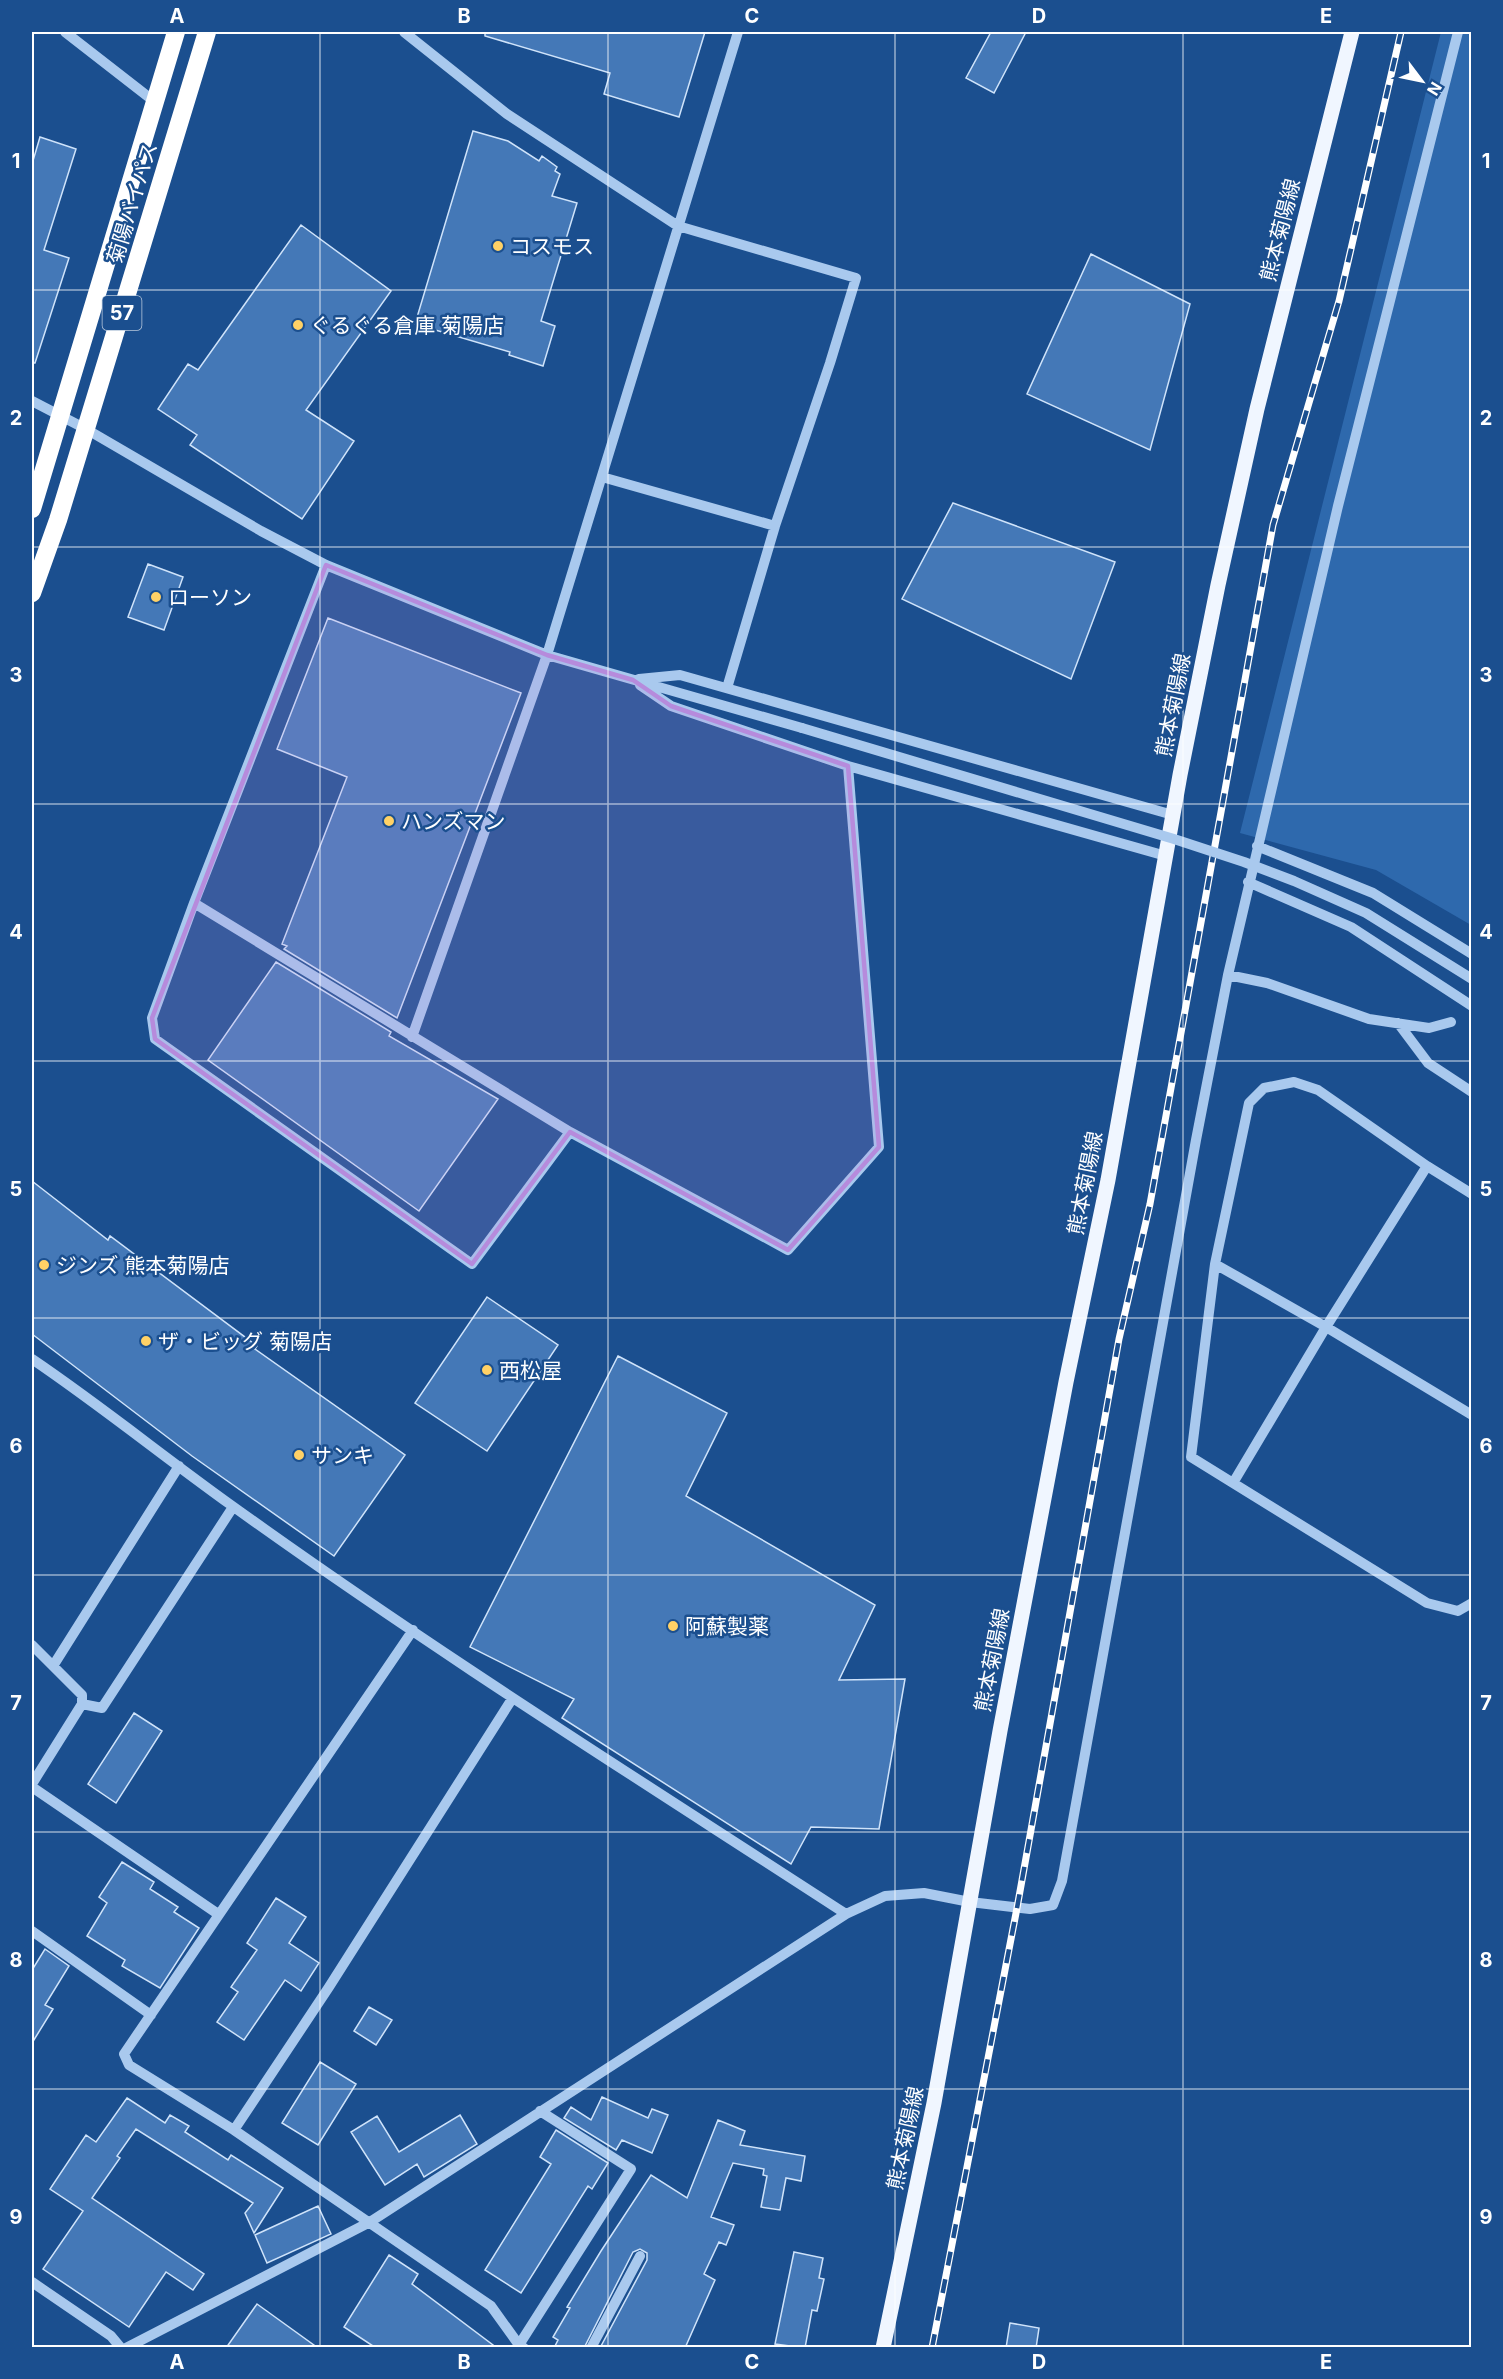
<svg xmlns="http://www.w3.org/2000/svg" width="1503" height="2379" font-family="Inter,'Noto Sans JP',sans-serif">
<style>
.green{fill:#2e69ad}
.building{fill:#4478b7;stroke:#cfe3fa;stroke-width:1.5}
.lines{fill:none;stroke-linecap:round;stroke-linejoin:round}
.minor{stroke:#a9c9ee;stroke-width:10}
.major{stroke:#f0f6ff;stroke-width:15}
.highway{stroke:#fff;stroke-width:18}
.rail-casing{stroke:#fff;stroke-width:7}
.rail{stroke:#1b4f8f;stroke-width:4.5;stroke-dasharray:14;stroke-linecap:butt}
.minor-bridge{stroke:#a9c9ee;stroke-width:10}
.marked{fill:#b68bdc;fill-opacity:0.2;stroke:#b68bdc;stroke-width:4.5;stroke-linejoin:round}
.grid{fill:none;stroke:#fff;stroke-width:1.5;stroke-opacity:0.55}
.poi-dot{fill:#ffd166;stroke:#1b4f8f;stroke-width:2}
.labels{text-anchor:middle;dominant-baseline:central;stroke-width:5;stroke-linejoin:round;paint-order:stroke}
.shield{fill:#1b4f8f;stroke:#bbcadd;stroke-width:1.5}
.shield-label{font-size:20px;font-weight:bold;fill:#fff}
.street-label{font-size:21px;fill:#fff;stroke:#1b4f8f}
.poi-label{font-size:21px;fill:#fff;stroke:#1b4f8f;text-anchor:start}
.neatline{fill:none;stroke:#fff;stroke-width:2}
.grid-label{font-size:20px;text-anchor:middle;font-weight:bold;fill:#fff}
</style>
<rect width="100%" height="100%" fill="#1b4f8f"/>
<path class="green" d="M 1441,32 L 1471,32 L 1471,925 L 1376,870 L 1240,833 Z"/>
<path class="building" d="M 485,32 L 705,32 L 679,117 L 604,94 L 610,73 L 485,36 Z
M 991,32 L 1026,32 L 994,93 L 966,78 Z
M 473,131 L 508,141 L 539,161 L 542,156 L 557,167 L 555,171 L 560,174 L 552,196 L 577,203 L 541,321 L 555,326 L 543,366 L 509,355 L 510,352 L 415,324 Z
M 40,137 L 76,149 L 44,250 L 69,258 L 35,363 L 32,363 L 32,164 Z
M 301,225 L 391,291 L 306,410 L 354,441 L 302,519 L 190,445 L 197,435 L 158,409 L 188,364 L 198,370 Z
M 1091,254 L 1190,304 L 1150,450 L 1027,394 Z
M 953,503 L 1115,562 L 1071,679 L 902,599 Z
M 148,564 L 183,577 L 164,630 L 128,617 Z
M 328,618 L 521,693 L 397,1018 L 284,949 L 287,946 L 282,944 L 347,777 L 277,749 Z
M 276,962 L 391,1032 L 389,1036 L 498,1099 L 419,1211 L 208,1060 Z
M 32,1181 L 108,1240 L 110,1236 L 257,1346 L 255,1349 L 405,1455 L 334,1556 L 192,1456 L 32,1334 Z
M 487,1297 L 558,1345 L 487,1451 L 415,1403 Z
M 618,1356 L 727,1413 L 686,1496 L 875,1605 L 839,1680 L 905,1679 L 879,1829 L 811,1827 L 791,1864 L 562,1718 L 574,1699 L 470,1647 Z
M 134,1713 L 162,1731 L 116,1803 L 88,1784 Z
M 122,1862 L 154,1882 L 150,1889 L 178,1907 L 174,1912 L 199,1928 L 160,1988 L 122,1966 L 125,1960 L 87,1936 L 107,1903 L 99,1897 Z
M 276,1898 L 306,1917 L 289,1943 L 319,1963 L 301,1991 L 285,1980 L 244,2040 L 217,2022 L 238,1992 L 231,1987 L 257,1950 L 247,1943 Z
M 45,1949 L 69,1966 L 45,2005 L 53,2009 L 32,2043 L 32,1970 Z
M 369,2007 L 392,2020 L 376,2045 L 354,2031 Z
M 320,2062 L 356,2084 L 318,2145 L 282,2123 Z
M 602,2097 L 648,2118 L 652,2109 L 668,2115 L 652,2153 L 622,2140 L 616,2150 L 564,2118 L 571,2107 L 591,2120 Z
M 127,2098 L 165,2123 L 170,2115 L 189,2126 L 185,2132 L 228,2160 L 231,2155 L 283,2188 L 254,2233 L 245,2213 L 253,2203 L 136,2129 L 117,2156 L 120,2158 L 92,2198 L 204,2274 L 193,2290 L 166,2272 L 129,2327 L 43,2269 L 83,2211 L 50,2189 L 86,2135 L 96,2142 Z
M 460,2115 L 477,2144 L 424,2177 L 417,2164 L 385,2185 L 351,2132 L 377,2116 L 399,2152 Z
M 718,2120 L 745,2131 L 740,2145 L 805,2156 L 801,2181 L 786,2178 L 780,2210 L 761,2207 L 767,2176 L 763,2175 L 764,2169 L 733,2163 L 711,2217 L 734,2225 L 726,2245 L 719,2242 L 704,2274 L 715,2280 L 685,2348 L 600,2348 L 647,2260 L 647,2253 L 640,2249 L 633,2252 L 584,2348 L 554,2348 L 558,2340 L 553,2337 L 570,2308 L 567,2307 L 601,2251 L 651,2175 L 687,2198 Z
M 556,2130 L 608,2163 L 592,2189 L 588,2186 L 521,2293 L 485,2270 L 551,2164 L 540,2157 Z
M 318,2206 L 331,2234 L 267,2263 L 255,2235 Z
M 794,2252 L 823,2258 L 819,2278 L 824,2279 L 817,2311 L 812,2310 L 805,2348 L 775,2344 Z
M 389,2255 L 418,2274 L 412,2284 L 497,2348 L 376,2348 L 344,2327 Z
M 257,2304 L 318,2348 L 226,2348 Z
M 1010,2323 L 1039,2328 L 1036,2348 L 1006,2348 Z"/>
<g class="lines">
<path class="minor" d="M 65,32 L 155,102
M 404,32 L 507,114 L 678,226 L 856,278 L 830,363 L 775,526 L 727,688
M 32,401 L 86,429 L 261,531 L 326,565 L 547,655 L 802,728
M 602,477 L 775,526
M 326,565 L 194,903 L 152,1018 L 155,1039 L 472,1264 L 570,1132
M 639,679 L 680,675 L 1173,815
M 640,685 L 671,706 L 848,766 L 1166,856
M 1257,846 L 1373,893 L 1472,954
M 1248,882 L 1351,927 L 1472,1006
M 194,903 L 570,1132 L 788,1250 L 879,1147 L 848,766
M 1228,975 L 1267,983 L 1369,1019 L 1429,1028 L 1451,1022
M 1398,1023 L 1428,1063 L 1472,1092
M 412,1037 L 547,655 L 738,32
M 1472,1194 L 1427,1166 L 1318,1090 L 1294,1082 L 1264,1088 L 1249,1103 L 1215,1264 L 1191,1457 L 1427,1603 L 1458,1611 L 1472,1603
M 1215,1264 L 1326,1327 L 1472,1415
M 32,1359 C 100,1405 164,1457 231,1505 C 431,1649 640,1780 846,1914
M 1233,1483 L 1326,1327 L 1427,1166
M 413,1630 L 124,2054 L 129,2065 L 234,2130 L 491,2306 L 519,2345 L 524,2348
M 32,1645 L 82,1695 L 82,1704 L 32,1784
M 53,1666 L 179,1466
M 82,1704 L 102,1708 L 233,1507
M 32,1787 L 218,1914
M 32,1931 L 151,2015
M 234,2130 L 329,1987 L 512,1699
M 32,2282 L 111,2336 L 121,2348
M 519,2345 L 631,2169 L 540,2111
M 126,2348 L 370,2222 L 846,1914 L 885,1896 L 924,1893 L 970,1902 L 1030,1909 L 1053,1905 L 1062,1881 L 1196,1140 L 1228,975 L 1338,506 L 1458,32
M 591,2348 L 640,2256"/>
<path class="major" d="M 883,2348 L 934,2103 L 1000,1731 L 1066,1382 L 1108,1180 L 1180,775 L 1218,585 L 1257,409 L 1352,32"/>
<path class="highway" d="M 32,509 L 176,32
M 32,593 L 58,520 L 207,32"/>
<defs>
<path id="rail" d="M 932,2348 L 1017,1908 L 1119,1339 L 1150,1204 L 1273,525 L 1339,301 L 1401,32"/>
</defs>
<use href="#rail" class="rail-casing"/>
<use href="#rail" class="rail"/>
<path class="minor-bridge" d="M 802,728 L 1174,839 L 1244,862 L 1294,881 L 1366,913 L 1472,979"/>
</g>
<path class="marked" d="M 326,565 L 547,655 L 633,680 L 671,706 L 848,766 L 879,1147 L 788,1250 L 570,1132 L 472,1264 L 155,1039 L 152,1018 Z"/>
<path class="grid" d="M 320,32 L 320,2348M 608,32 L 608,2348M 895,32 L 895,2348M 1183,32 L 1183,2348M 32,290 L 1472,290M 32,547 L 1472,547M 32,804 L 1472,804M 32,1061 L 1472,1061M 32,1318 L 1472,1318M 32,1575 L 1472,1575M 32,1832 L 1472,1832M 32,2089 L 1472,2089"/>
<g class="poi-dot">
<circle cx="498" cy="246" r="6"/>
<circle cx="298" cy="325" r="6"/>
<circle cx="156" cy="597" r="6"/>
<circle cx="389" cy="821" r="6"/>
<circle cx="44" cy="1265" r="6"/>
<circle cx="146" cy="1341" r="6"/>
<circle cx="487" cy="1370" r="6"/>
<circle cx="299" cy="1455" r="6"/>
<circle cx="673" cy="1626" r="6"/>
</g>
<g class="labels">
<rect class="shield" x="102.5" y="296" width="39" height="34" rx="4.5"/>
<g class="shield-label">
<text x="122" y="313">57</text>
</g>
<g class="street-label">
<text transform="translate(132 203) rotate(-73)">菊陽バイパス</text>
<text transform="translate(1280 230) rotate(-76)">熊本菊陽線</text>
<text transform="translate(1173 705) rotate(-79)">熊本菊陽線</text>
<text transform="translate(1085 1183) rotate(-79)">熊本菊陽線</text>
<text transform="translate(992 1660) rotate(-79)">熊本菊陽線</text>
<text transform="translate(905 2138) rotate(-78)">熊本菊陽線</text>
</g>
<g class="poi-label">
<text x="510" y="246">コスモス</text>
<text x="310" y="325">ぐるぐる倉庫 菊陽店</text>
<text x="168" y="597">ローソン</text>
<text x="401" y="821">ハンズマン</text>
<text x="56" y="1265">ジンズ 熊本菊陽店</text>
<text x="158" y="1341">ザ・ビッグ 菊陽店</text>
<text x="499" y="1370">西松屋</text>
<text x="311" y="1455">サンキ</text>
<text x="685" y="1626">阿蘇製薬</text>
</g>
</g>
<rect width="1503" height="2379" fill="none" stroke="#1b4f8f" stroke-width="66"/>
<g transform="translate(1422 81) rotate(122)" stroke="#1b4f8f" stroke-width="4.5" paint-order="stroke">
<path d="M0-4.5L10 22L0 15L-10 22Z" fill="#ffffff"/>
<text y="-9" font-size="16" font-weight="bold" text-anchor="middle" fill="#ffffff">N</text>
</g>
<rect x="33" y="33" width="1437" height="2313" class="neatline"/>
<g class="grid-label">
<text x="177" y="23">A</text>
<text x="464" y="23">B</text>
<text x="752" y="23">C</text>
<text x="1039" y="23">D</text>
<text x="1326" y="23">E</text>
<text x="16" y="168">1</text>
<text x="1486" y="168">1</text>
<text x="16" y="425">2</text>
<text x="1486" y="425">2</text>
<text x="16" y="682">3</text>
<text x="1486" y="682">3</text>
<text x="16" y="939">4</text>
<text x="1486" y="939">4</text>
<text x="16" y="1196">5</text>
<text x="1486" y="1196">5</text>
<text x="16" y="1453">6</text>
<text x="1486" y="1453">6</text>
<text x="16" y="1710">7</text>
<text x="1486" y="1710">7</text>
<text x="16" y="1967">8</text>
<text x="1486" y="1967">8</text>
<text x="16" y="2224">9</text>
<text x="1486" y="2224">9</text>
<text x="177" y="2369">A</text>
<text x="464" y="2369">B</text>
<text x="752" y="2369">C</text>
<text x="1039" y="2369">D</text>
<text x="1326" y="2369">E</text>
</g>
</svg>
